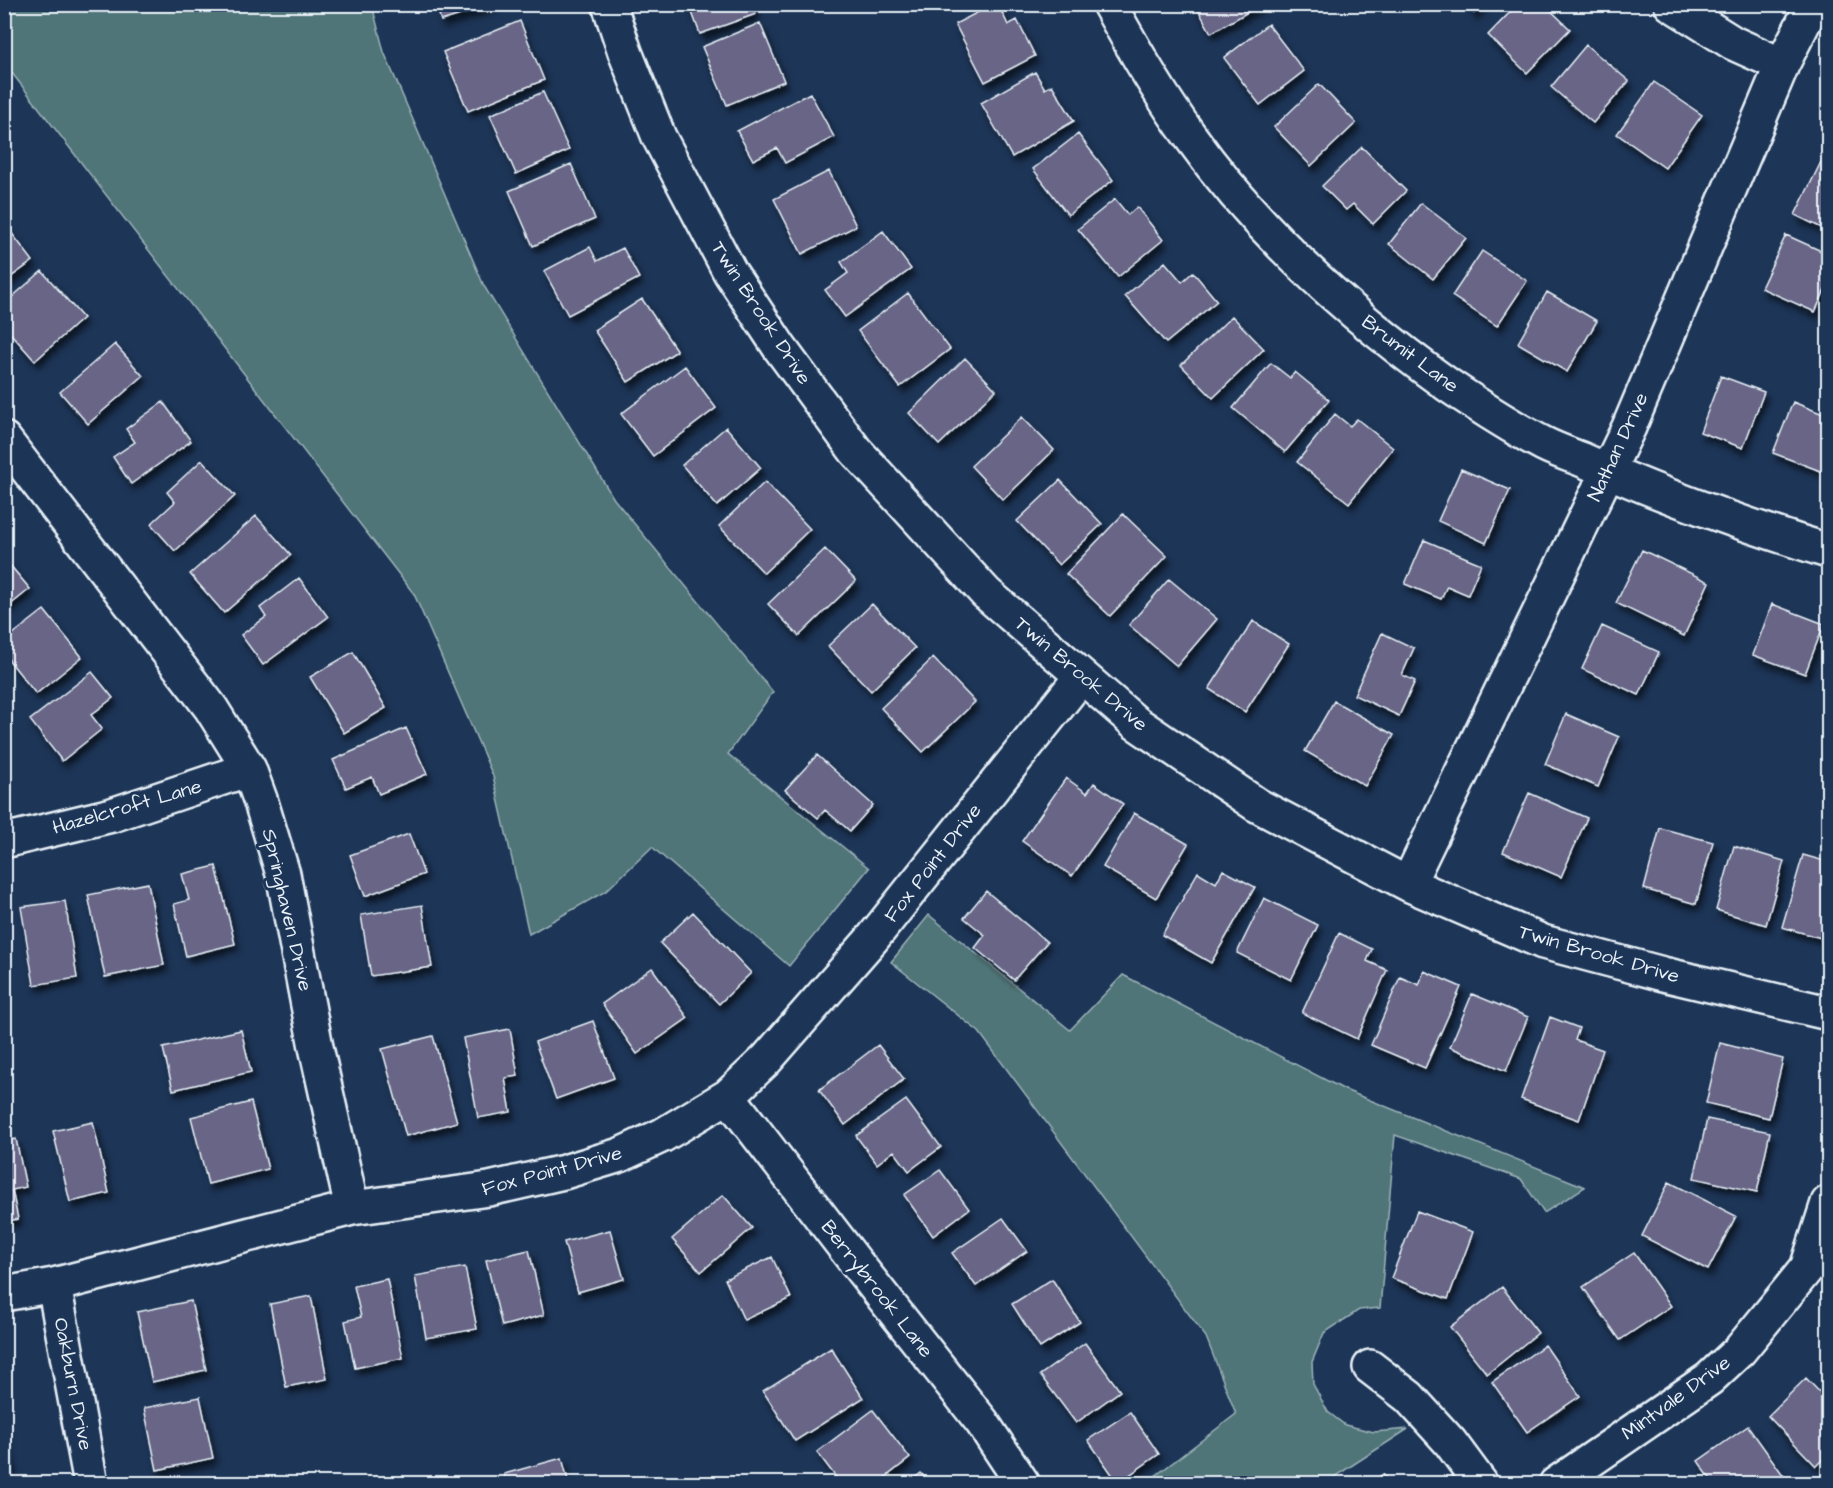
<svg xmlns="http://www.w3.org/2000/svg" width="1833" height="1488" font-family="'Architects Daughter',sans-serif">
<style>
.green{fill:#507578;stroke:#9cb3b8;stroke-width:1.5}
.building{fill:#676586;stroke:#e8f1f8;stroke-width:1.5;filter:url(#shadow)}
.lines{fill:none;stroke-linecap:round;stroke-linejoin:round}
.minor-casing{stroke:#e8f1f8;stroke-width:38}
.minor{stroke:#1d3557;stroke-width:33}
.labels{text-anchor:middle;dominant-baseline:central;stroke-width:6;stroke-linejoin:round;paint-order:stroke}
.street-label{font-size:20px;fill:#e8f1f8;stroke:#1d3557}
</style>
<defs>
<filter id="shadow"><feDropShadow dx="3.5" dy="6" stdDeviation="3" flood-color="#0009"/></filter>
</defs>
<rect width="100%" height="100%" fill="#1d3557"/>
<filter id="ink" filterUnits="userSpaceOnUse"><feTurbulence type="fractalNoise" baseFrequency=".0167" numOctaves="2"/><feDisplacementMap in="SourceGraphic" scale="12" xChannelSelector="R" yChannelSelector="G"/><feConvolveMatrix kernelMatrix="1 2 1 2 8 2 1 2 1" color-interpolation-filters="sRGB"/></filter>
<g filter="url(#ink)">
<path class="green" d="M 5,4 L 372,5 L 384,52 L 484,286 L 614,499 L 773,692 L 728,754 L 869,868 L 789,966 L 652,847 L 606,891 L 529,934 L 493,776 L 414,594 L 5,64 Z
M 929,915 L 1070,1030 L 1123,975 L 1345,1090 L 1585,1187 L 1544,1213 L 1521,1179 L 1395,1135 L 1380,1308 L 1359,1310 L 1324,1333 L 1312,1362 L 1313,1384 L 1328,1412 L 1345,1425 L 1374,1432 L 1408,1429 L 1325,1483 L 1146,1483 L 1236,1414 L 1206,1337 L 979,1032 L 891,962 Z"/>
<path class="building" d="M 436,4 L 496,4 L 441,21 Z
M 689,4 L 753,4 L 756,14 L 700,34 Z
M 994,4 L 998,4 L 1008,25 L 1017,20 L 1035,56 L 985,82 L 955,24 Z
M 1195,4 L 1262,4 L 1211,33 Z
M 1467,4 L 1483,4 L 1474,13 Z
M 1518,4 L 1544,4 L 1570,29 L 1527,73 L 1488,35 Z
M 520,21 L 544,80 L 468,111 L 443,52 Z
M 760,23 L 784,81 L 727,105 L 702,47 Z
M 1268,24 L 1304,71 L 1260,105 L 1224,58 Z
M 1586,45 L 1629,81 L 1593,123 L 1551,87 Z
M 1035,72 L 1045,89 L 1052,85 L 1074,121 L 1012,157 L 981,103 Z
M 1654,82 L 1702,115 L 1665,168 L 1617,134 Z
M 1319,84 L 1356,123 L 1311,166 L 1274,127 Z
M 543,92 L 569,150 L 516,174 L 490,115 Z
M 810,93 L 834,137 L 785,163 L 777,148 L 753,160 L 737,131 Z
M 1078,134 L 1113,180 L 1068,215 L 1033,169 Z
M 1362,147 L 1406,191 L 1373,224 L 1353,204 L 1346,210 L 1322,186 Z
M 1821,162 L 1828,166 L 1828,231 L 1795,215 Z
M 571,164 L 595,219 L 533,246 L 509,191 Z
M 829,171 L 856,226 L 802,254 L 774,199 Z
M 1115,199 L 1128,215 L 1137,207 L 1163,240 L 1118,277 L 1078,229 Z
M 1421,203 L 1466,238 L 1433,279 L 1389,244 Z
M 4,223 L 33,261 L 4,282 Z
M 883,231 L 911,269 L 845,317 L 825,290 L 848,273 L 841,262 Z
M 1786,235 L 1828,254 L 1828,283 L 1815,312 L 1761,288 Z
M 590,247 L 597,261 L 623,248 L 639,278 L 568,315 L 544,271 Z
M 1482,251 L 1527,281 L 1497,326 L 1452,296 Z
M 1165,262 L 1182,282 L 1193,272 L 1217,301 L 1166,343 L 1125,296 Z
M 42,271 L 83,318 L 35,361 L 4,326 L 4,304 Z
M 1547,292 L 1597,321 L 1567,372 L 1518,343 Z
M 908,293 L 950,349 L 900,387 L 858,331 Z
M 642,299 L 677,351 L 628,382 L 594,330 Z
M 1232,316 L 1264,349 L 1213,398 L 1181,365 Z
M 115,344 L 143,376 L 88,424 L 60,392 Z
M 965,358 L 996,390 L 939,445 L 909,413 Z
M 1271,363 L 1290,378 L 1295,372 L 1329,400 L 1285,452 L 1233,408 Z
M 685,366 L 716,408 L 653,456 L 621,414 Z
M 1721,376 L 1764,392 L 1743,448 L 1700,432 Z
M 163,402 L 191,441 L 131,484 L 113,457 L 135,442 L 126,429 Z
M 1793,402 L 1828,416 L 1828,459 L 1823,472 L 1773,453 Z
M 1335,414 L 1350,426 L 1357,419 L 1393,448 L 1349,503 L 1297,462 Z
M 1022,417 L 1054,450 L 1003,500 L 971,466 Z
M 726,427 L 761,468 L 717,506 L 682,465 Z
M 202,460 L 235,496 L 175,551 L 151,524 L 175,502 L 167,492 Z
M 1461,469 L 1510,490 L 1486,543 L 1438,521 Z
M 1060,480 L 1102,524 L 1059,565 L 1017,521 Z
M 765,482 L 810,529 L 764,573 L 719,526 Z
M 1123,514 L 1167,556 L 1110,616 L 1066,574 Z
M 256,516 L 291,555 L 224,613 L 190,574 Z
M 1424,540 L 1481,564 L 1468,595 L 1447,586 L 1441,599 L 1405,584 Z
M 825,549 L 856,581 L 799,636 L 768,604 Z
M 1642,550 L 1709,582 L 1684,636 L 1616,603 Z
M 4,558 L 30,589 L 4,610 Z
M 299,578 L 328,617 L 263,665 L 241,635 L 266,617 L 260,608 Z
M 1169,579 L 1217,619 L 1177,666 L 1129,625 Z
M 872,604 L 915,648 L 871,691 L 828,646 Z
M 1772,604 L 1824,624 L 1805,674 L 1753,655 Z
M 44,610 L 82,657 L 36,694 L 4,654 L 4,641 Z
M 1253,621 L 1289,644 L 1245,712 L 1209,689 Z
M 1602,626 L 1659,652 L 1639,695 L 1582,669 Z
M 1382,633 L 1414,648 L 1402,675 L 1415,681 L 1399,716 L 1354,695 Z
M 353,652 L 386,708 L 344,733 L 310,677 Z
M 933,658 L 975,702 L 923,752 L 881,708 Z
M 1828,660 L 1828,682 L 1822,680 Z
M 92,672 L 113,698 L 91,715 L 102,729 L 62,761 L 30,720 Z
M 1334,701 L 1394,735 L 1365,786 L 1305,751 Z
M 1566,714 L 1619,737 L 1598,787 L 1545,764 Z
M 406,728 L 427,774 L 379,794 L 372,777 L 346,788 L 333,760 Z
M 817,755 L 873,805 L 850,831 L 825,810 L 818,818 L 785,790 Z
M 1066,778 L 1087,793 L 1094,783 L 1123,804 L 1072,876 L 1022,841 Z
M 1529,793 L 1587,818 L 1561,877 L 1503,852 Z
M 1134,813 L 1188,844 L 1156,898 L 1103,867 Z
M 1660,828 L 1713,842 L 1696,904 L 1644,889 Z
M 409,834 L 424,874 L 365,896 L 350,855 Z
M 1734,846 L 1784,861 L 1766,925 L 1716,910 Z
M 1803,855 L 1828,862 L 1828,940 L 1782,927 Z
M 216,866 L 235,944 L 186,956 L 174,904 L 189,900 L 182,874 Z
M 1223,870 L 1255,887 L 1211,963 L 1162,935 L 1198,872 L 1216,883 Z
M 148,883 L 164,965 L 105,977 L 88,895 Z
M 986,891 L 1047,942 L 1014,980 L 975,948 L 985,935 L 964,918 Z
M 1264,898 L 1318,925 L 1291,980 L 1237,953 Z
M 65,901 L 77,978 L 34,985 L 21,907 Z
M 422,905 L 432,967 L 371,976 L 361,915 Z
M 693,912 L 751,973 L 719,1004 L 660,943 Z
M 1339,933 L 1372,949 L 1367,961 L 1387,970 L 1357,1039 L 1302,1013 Z
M 652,968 L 688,1018 L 637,1054 L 602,1004 Z
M 1424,971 L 1461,987 L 1425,1068 L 1371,1045 L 1400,977 L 1419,985 Z
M 1472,994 L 1528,1017 L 1506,1071 L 1450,1047 Z
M 1550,1017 L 1579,1028 L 1575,1040 L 1603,1050 L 1579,1120 L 1521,1099 Z
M 593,1021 L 614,1078 L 556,1099 L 535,1042 Z
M 510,1029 L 518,1076 L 505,1078 L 511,1112 L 478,1118 L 463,1038 Z
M 241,1030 L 251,1072 L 173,1090 L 163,1048 Z
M 433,1036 L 457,1122 L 406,1136 L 382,1049 Z
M 1720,1043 L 1783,1059 L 1769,1118 L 1706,1103 Z
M 878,1045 L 904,1079 L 845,1125 L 819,1090 Z
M 906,1100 L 941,1147 L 909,1171 L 894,1151 L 877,1164 L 856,1136 Z
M 251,1102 L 268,1169 L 208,1184 L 191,1117 Z
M 1707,1119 L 1770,1132 L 1757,1192 L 1694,1178 Z
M 93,1122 L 109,1193 L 70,1202 L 53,1131 Z
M 16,1139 L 26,1187 L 12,1190 L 18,1219 L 4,1222 L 4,1141 Z
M 940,1170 L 969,1209 L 933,1236 L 904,1195 Z
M 1669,1182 L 1736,1216 L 1708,1270 L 1642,1236 Z
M 723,1195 L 752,1228 L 701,1272 L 672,1239 Z
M 1417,1211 L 1473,1232 L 1448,1299 L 1391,1278 Z
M 1003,1218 L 1027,1251 L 976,1286 L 952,1253 Z
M 610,1230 L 624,1279 L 578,1292 L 564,1242 Z
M 529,1250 L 544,1315 L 502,1326 L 486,1260 Z
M 1634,1253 L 1671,1306 L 1620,1340 L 1583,1287 Z
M 772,1257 L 791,1298 L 744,1320 L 725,1279 Z
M 465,1267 L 477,1329 L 426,1338 L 415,1276 Z
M 387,1279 L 403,1358 L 355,1368 L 345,1321 L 361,1317 L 354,1286 Z
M 1052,1279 L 1080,1322 L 1040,1348 L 1012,1304 Z
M 1502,1287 L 1538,1333 L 1487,1374 L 1450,1327 Z
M 311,1296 L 327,1379 L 286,1387 L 270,1304 Z
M 191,1301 L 206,1370 L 152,1382 L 137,1312 Z
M 1085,1343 L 1120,1391 L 1076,1423 L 1040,1375 Z
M 1545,1345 L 1580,1396 L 1527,1432 L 1492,1382 Z
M 831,1348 L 863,1398 L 795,1441 L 763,1391 Z
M 1806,1378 L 1828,1401 L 1828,1454 L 1816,1466 L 1768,1416 Z
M 200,1397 L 213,1458 L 157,1470 L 144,1408 Z
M 873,1410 L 910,1458 L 877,1484 L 841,1484 L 817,1452 Z
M 1130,1412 L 1159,1454 L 1118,1483 L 1088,1440 Z
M 1748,1426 L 1786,1479 L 1779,1484 L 1714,1484 L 1698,1461 Z
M 5,1428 L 14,1484 L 4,1484 Z
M 562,1458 L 569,1484 L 507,1484 L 504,1474 Z
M 921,1473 L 930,1484 L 907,1484 Z
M 1383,1474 L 1390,1484 L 1369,1484 Z"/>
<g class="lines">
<defs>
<path id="minor" d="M 609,4 L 625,52 L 659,137 L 730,272 L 780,348 L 855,450 L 986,593 L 1136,723 L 1257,805 L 1408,884 L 1543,942 L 1663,974 L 1828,1013
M 1109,4 C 1134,50 1159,94 1190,136 C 1259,233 1351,316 1448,385 C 1479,406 1511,427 1544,444 C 1556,450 1570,455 1583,460 C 1662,496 1745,525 1828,551
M 1671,4 L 1733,43 L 1782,65
M 4,439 L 211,708 L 249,769 L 261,802 L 283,874 L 316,1047 L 352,1208
M 4,841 L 112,815 L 249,769
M 1408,884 L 1629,427 L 1782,65 L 1813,4
M 728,1096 L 857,1264 L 982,1422 L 1023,1484
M 54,1285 L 91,1484
M 4,1294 L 54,1285 L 352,1208 L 489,1189 L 564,1172 L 620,1155 L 663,1135 L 728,1096 L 766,1060 L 872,939 L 1081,677
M 1370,1367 L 1409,1397 L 1450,1442 L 1481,1484
M 1556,1484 L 1709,1379 L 1740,1350 L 1807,1268 L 1828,1203"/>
</defs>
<use href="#minor" class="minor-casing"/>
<use href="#minor" class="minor"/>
</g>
</g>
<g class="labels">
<g class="street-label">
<text transform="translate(761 313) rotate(57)">Twin Brook Drive</text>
<text transform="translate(1410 354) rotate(37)">Brumit Lane</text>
<text transform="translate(1618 447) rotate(-65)">Nathan Drive</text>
<text transform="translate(1081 674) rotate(40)">Twin Brook Drive</text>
<text transform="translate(127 807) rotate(-16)">Hazelcroft Lane</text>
<text transform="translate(933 863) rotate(-52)">Fox Point Drive</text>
<text transform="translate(287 910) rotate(77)">Springhaven Drive</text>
<text transform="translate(1599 954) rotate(16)">Twin Brook Drive</text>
<text transform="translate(552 1171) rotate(-15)">Fox Point Drive</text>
<text transform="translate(877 1289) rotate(52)">Berrybrook Lane</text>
<text transform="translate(73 1384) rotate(79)">Oakburn Drive</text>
<text transform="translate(1676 1398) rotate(-36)">Mintvale Drive</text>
</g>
</g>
<rect width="1833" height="1488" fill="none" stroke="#1d3557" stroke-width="24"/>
<rect x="12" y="12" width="1809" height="1464" fill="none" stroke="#e8f1f8" stroke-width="2" filter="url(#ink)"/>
</svg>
